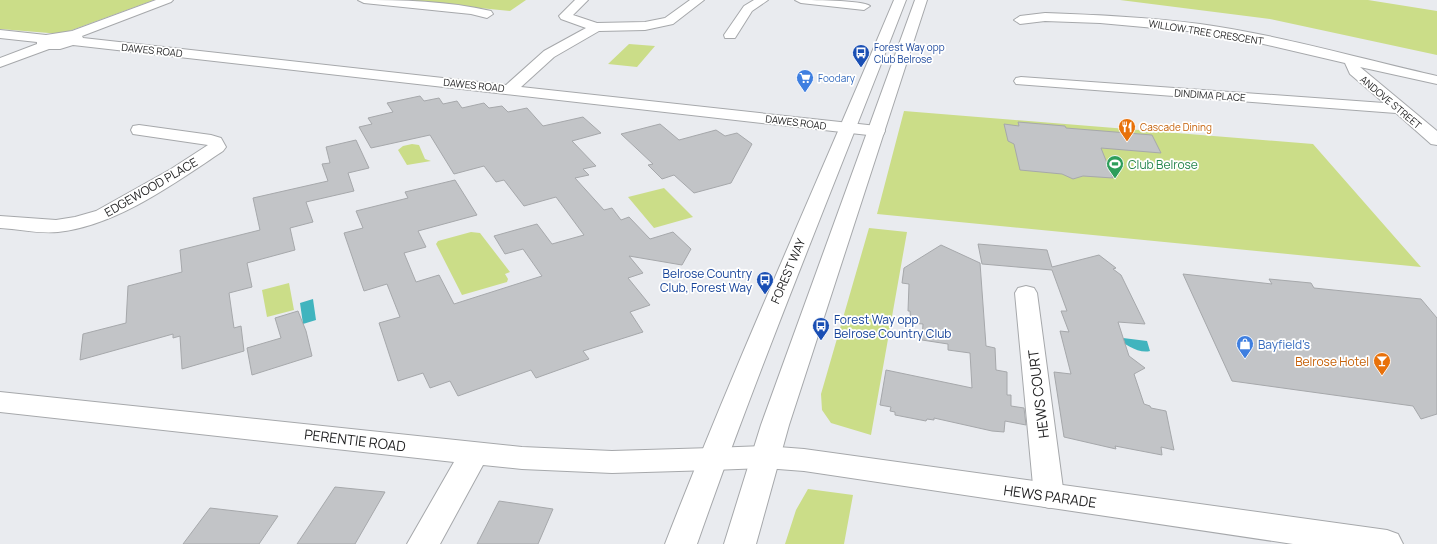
<svg xmlns="http://www.w3.org/2000/svg" width="1437" height="544" font-family="Manrope,sans-serif">
<style>
.green{fill:#cbdd88}
.water{fill:#40b4be}
.building{fill:#c2c4c7;stroke:#a6a8ab}
.lines{fill:none;stroke-linecap:round;stroke-linejoin:round}
.minor-casing{stroke:#a6a8ab;stroke-width:2}
.tertiary-casing{stroke:#a6a8ab;stroke-width:2}
.primary-casing{stroke:#a6a8ab;stroke-width:2}
.minor{fill:#fff;fill-rule:evenodd}
.tertiary{fill:#fff;fill-rule:evenodd}
.primary{fill:#fff;fill-rule:evenodd}
.labels{text-anchor:middle;dominant-baseline:central;stroke-width:3.5;stroke-linejoin:round;paint-order:stroke}
.far-street-label{font-size:10px;fill:#252526;stroke:#fff}
.far-transit-label{font-size:10px;fill:#164399;stroke:#fff;text-anchor:start}
.far-shop-label{font-size:10px;fill:#366cbe;stroke:#fff;text-anchor:start}
.far-food-label{font-size:10px;fill:#c56008;stroke:#fff;text-anchor:start}
.leisure-label{font-size:12px;fill:#27864d;stroke:#fff;text-anchor:start}
.street-label{font-size:12px;fill:#252526;stroke:#fff}
.transit-label{font-size:12px;fill:#164399;stroke:#fff;text-anchor:end}
.shop-label{font-size:12px;fill:#366cbe;stroke:#fff;text-anchor:start}
.food-label{font-size:12px;fill:#c56008;stroke:#fff;text-anchor:end}
.near-street-label{font-size:14px;fill:#252526;stroke:#fff}
</style>
<rect width="100%" height="100%" fill="#e9ebef"/>
<path class="green" d="M 0,0 L 154,0 L 61,34 L 0,29 Z
M 398,0 L 526,0 L 510,11 Z
M 1120,0 L 1368,0 L 1437,11 L 1437,55 L 1270,19 Z
M 629,44 L 655,46 L 637,67 L 608,64 Z
M 904,111 L 1313,144 L 1421,267 L 877,214 Z
M 412,144 L 419,145 L 425,159 L 431,161 L 407,165 L 398,150 L 403,146 Z
M 664,188 L 693,217 L 654,228 L 628,197 Z
M 869,228 L 907,232 L 871,435 L 831,423 L 822,410 L 821,394 Z
M 471,232 L 480,233 L 510,272 L 505,274 L 508,279 L 507,282 L 462,295 L 436,244 L 438,241 Z
M 289,283 L 294,310 L 267,317 L 262,290 Z
M 808,489 L 853,495 L 844,544 L 785,544 L 796,510 Z"/>
<path class="water" d="M 313,299 L 316,320 L 303,324 L 300,303 Z
M 1115,337 L 1147,341 L 1150,351 C 1139,354 1124,344 1115,337 Z"/>
<path class="building" d="M 420,96 L 424,101 L 439,98 L 443,104 L 457,101 L 462,108 L 484,103 L 489,108 L 502,106 L 508,112 L 527,108 L 543,126 L 583,117 L 601,133 L 572,141 L 596,166 L 583,169 L 589,175 L 575,178 L 604,210 L 612,208 L 621,220 L 629,217 L 650,239 L 673,232 L 691,249 L 682,265 L 629,256 L 643,273 L 628,278 L 650,305 L 630,312 L 643,332 L 583,351 L 589,359 L 536,378 L 531,370 L 458,396 L 450,381 L 430,388 L 423,373 L 398,381 L 379,323 L 400,317 L 387,284 L 364,291 L 344,233 L 363,228 L 356,211 L 408,198 L 405,192 L 455,180 L 477,215 L 418,231 L 426,247 L 404,253 L 416,282 L 439,275 L 454,304 L 542,276 L 523,249 L 505,254 L 494,236 L 537,224 L 552,244 L 584,235 L 556,197 L 524,206 L 504,180 L 496,182 L 484,166 L 454,174 L 430,135 L 371,148 L 359,127 L 372,124 L 368,118 L 393,112 L 387,103 Z
M 1018,122 L 1065,126 L 1066,128 L 1152,135 L 1161,153 L 1101,148 L 1113,178 L 1083,176 L 1073,179 L 1062,174 L 1020,170 L 1014,144 L 1008,141 L 1004,124 L 1019,126 Z
M 660,124 L 679,140 L 716,130 L 725,136 L 737,133 L 752,144 L 731,183 L 694,193 L 674,175 L 662,179 L 648,165 L 653,164 L 621,134 Z
M 356,140 L 369,168 L 348,173 L 354,191 L 306,202 L 313,222 L 290,228 L 295,250 L 247,263 L 252,287 L 229,293 L 234,328 L 241,326 L 244,351 L 182,369 L 180,336 L 173,338 L 173,334 L 80,360 L 83,334 L 126,323 L 128,286 L 182,272 L 180,250 L 260,230 L 253,198 L 328,181 L 322,164 L 330,163 L 326,147 Z
M 978,244 L 1047,250 L 1052,267 L 1099,255 L 1116,268 L 1113,269 L 1121,275 L 1145,324 L 1118,322 L 1129,356 L 1145,368 L 1134,374 L 1144,404 L 1150,406 L 1151,408 L 1166,411 L 1174,450 L 1161,447 L 1162,455 L 1115,446 L 1116,449 L 1064,437 L 1054,372 L 1071,374 L 1060,331 L 1069,332 L 1061,311 L 1067,311 L 1052,270 L 982,264 Z
M 941,245 L 980,263 L 986,346 L 995,348 L 996,370 L 1007,372 L 1007,395 L 1011,395 L 1011,406 L 1024,408 L 1026,425 L 1005,421 L 1004,432 L 992,431 L 934,418 L 934,420 L 927,419 L 926,421 L 895,415 L 895,412 L 890,411 L 891,407 L 880,405 L 886,370 L 972,388 L 970,353 L 948,350 L 948,344 L 922,340 L 923,324 L 911,323 L 910,311 L 908,311 L 909,284 L 902,283 L 904,268 Z
M 1183,274 L 1272,284 L 1269,279 L 1311,283 L 1314,288 L 1421,299 L 1437,318 L 1437,414 L 1421,419 L 1413,406 L 1232,381 Z
M 298,311 L 306,331 L 312,356 L 252,375 L 247,348 L 281,338 L 275,318 Z
M 335,487 L 385,492 L 355,544 L 297,544 Z
M 499,501 L 553,509 L 538,544 L 477,544 Z
M 210,508 L 278,516 L 259,544 L 183,544 Z"/>
<g class="lines">
<defs>
<path id="minor" d="M 156,0 L 173,0 L 171,2 L 82,36 L 83,38 L 506,85 L 544,51 L 586,28 L 561,19 L 559,16 L 575,0 L 588,0 L 573,15 L 597,23 L 645,22 L 665,18 L 690,0 L 704,0 L 673,24 L 645,30 L 599,31 L 554,57 L 521,87 L 877,126 L 883,127 L 885,131 L 883,135 L 877,136 L 73,45 L 60,49 L 49,49 L 0,67 L 0,58 L 37,44 L 37,42 L 0,38 L 0,30 L 46,35 L 72,31 Z
M 358,0 C 403,0 448,1 491,11 L 493,14 L 487,18 L 471,14 L 364,3 Z
M 754,0 L 768,0 L 752,11 L 735,38 L 725,38 L 724,35 L 744,6 Z
M 795,0 C 808,0 863,0 870,6 L 864,10 L 801,3 Z
M 1045,13 C 1096,15 1148,17 1200,24 C 1279,35 1358,58 1437,76 L 1437,84 L 1360,67 L 1437,131 L 1437,145 L 1431,144 L 1396,113 L 1016,84 L 1014,81 L 1016,78 L 1021,77 L 1384,103 L 1350,74 L 1345,63 L 1246,40 L 1199,32 L 1100,23 L 1045,21 L 1020,24 L 1014,20 L 1020,16 Z
M 139,125 L 211,135 L 221,138 L 226,147 L 223,151 C 175,183 116,226 58,232 C 39,234 19,229 0,228 L 0,216 L 56,220 L 75,217 L 96,211 L 171,169 L 208,145 L 133,134 L 131,130 L 133,126 Z
M 1026,286 L 1034,288 L 1037,293 L 1064,496 L 1060,505 L 1049,508 L 1038,505 L 1034,496 L 1015,293 L 1018,288 Z
M 0,392 L 522,447 L 612,451 L 712,448 L 722,451 L 727,459 L 722,467 L 712,470 L 612,473 L 522,469 L 483,465 L 440,544 L 407,544 L 454,462 L 0,412 Z"/>
<path id="tertiary" d="M 765,446 L 804,449 L 1387,530 L 1398,534 L 1403,544 L 1293,544 L 804,471 L 765,468 L 712,470 L 702,467 L 697,459 L 702,451 L 712,448 Z"/>
<path id="primary" d="M 894,0 L 906,0 C 836,181 761,361 697,544 L 665,544 C 736,361 818,181 894,0 Z
M 915,0 L 927,0 L 789,425 L 756,544 L 724,544 L 761,425 Z"/>
</defs>
<use href="#minor" class="minor-casing"/>
<use href="#tertiary" class="tertiary-casing"/>
<use href="#primary" class="primary-casing"/>
<use href="#minor" class="minor"/>
<use href="#tertiary" class="tertiary"/>
<use href="#primary" class="primary"/>
</g>
<defs>
<symbol id="bus-pin" viewBox="-11 -11 22 30"><path d="M0 17L-7.5 6A9.5 9.5 0 1 1 7.5 6Z" fill="#1a4fb4" stroke="#fff"/><path d="M-5-6H5V4H4V6H2V4H-2V6H-4V4H-5ZM-3.5-4V0h7V-4ZM-3.5 1.2v1.5H-2V1.2ZM2 1.2v1.5H3.5V1.2Z" fill="#fff"/></symbol>
<symbol id="supermarket-pin" viewBox="-11 -11 22 30"><path d="M0 17L-7.5 6A9.5 9.5 0 1 1 7.5 6Z" fill="#3f7fe0" stroke="#fff"/><path d="M-6-5.5h2.5l.6 2H6L4.5 2H-2.5L-4.4-4H-6ZM-1.5 3.2a1.3 1.3 0 1 0 .1 0ZM3 3.2a1.3 1.3 0 1 0 .1 0Z" fill="#fff"/></symbol>
<symbol id="restaurant-pin" viewBox="-11 -11 22 30"><path d="M0 17L-7.5 6A9.5 9.5 0 1 1 7.5 6Z" fill="#e8710a" stroke="#fff"/><path d="M-5-6h1v4h1v-4h1v4h1v-4h1v5L-1.5 .5V6h-2V.5L-5-1ZM5-6V6H3V1.5H1.5Q1.5-4 5-6Z" fill="#fff"/></symbol>
<symbol id="stadium-pin" viewBox="-11 -11 22 30"><path d="M0 17L-7.5 6A9.5 9.5 0 1 1 7.5 6Z" fill="#2e9e5b" stroke="#fff"/><path d="M0-5a6.5 5 0 1 0 0 10a6.5 5 0 1 0 0-10ZM-3.5-1.8h7v3.6h-7Z" fill="#fff"/></symbol>
<symbol id="shop-pin" viewBox="-11 -11 22 30"><path d="M0 17L-7.5 6A9.5 9.5 0 1 1 7.5 6Z" fill="#3f7fe0" stroke="#fff"/><path d="M-5-2.5h2.3a2.7 3.5 0 0 1 5.4 0H5L5.5 6h-11ZM-1.5-2.5h3a1.5 2.3 0 0 0-3 0Z" fill="#fff"/></symbol>
<symbol id="bar-pin" viewBox="-11 -11 22 30"><path d="M0 17L-7.5 6A9.5 9.5 0 1 1 7.5 6Z" fill="#e8710a" stroke="#fff"/><path d="M-6-5H6L.8 .8V4.5H3.5V6h-7V4.5H-.8V.8Z" fill="#fff"/></symbol>
</defs>
<g fill-rule="evenodd">
<use href="#bus-pin" x="851" y="43" width="20" height="27"/>
<use href="#supermarket-pin" x="795" y="68" width="20" height="27"/>
<use href="#restaurant-pin" x="1117" y="117" width="20" height="27"/>
<use href="#stadium-pin" x="1105" y="154" width="20" height="27"/>
<use href="#bus-pin" x="755" y="270" width="20" height="27"/>
<use href="#bus-pin" x="811" y="316" width="20" height="27"/>
<use href="#shop-pin" x="1235" y="334" width="20" height="27"/>
<use href="#bar-pin" x="1372" y="351" width="20" height="27"/>
</g>
<g class="labels">
<g class="far-street-label">
<text transform="translate(1206 32) rotate(9)">WILLOW TREE CRESCENT</text>
<text transform="translate(152 50) rotate(6)">DAWES ROAD</text>
<text transform="translate(474 85) rotate(6)">DAWES ROAD</text>
<text transform="translate(1210 95) rotate(4)">DINDIMA PLACE</text>
<text transform="translate(1391 102) rotate(40)">ANDOVE STREET</text>
<text transform="translate(796 122) rotate(7)">DAWES ROAD</text>
</g>
<g class="far-transit-label">
<text x="874" y="47">Forest Way opp<tspan x="874" dy="12">Club Belrose</tspan></text>
</g>
<g class="far-shop-label">
<text x="818" y="78">Foodary</text>
</g>
<g class="far-food-label">
<text x="1140" y="127">Cascade Dining</text>
</g>
<g class="leisure-label">
<text x="1128" y="164">Club Belrose</text>
</g>
<g class="street-label">
<text transform="translate(151 187) rotate(-30)">EDGEWOOD PLACE</text>
<text transform="translate(788 271) rotate(-67)">FOREST WAY</text>
</g>
<g class="transit-label">
<text x="752" y="273">Belrose Country<tspan x="752" dy="14">Club, Forest Way</tspan></text>
<text x="834" y="319" text-anchor="start">Forest Way opp<tspan x="834" dy="14">Belrose Country Club</tspan></text>
</g>
<g class="shop-label">
<text x="1258" y="344">Bayfield's</text>
</g>
<g class="food-label">
<text x="1369" y="361">Belrose Hotel</text>
</g>
<g class="near-street-label">
<text transform="translate(1038 394) rotate(-97)">HEWS COURT</text>
<text transform="translate(355 440) rotate(7)">PERENTIE ROAD</text>
<text transform="translate(1050 496) rotate(8)">HEWS PARADE</text>
</g>
</g>
</svg>
